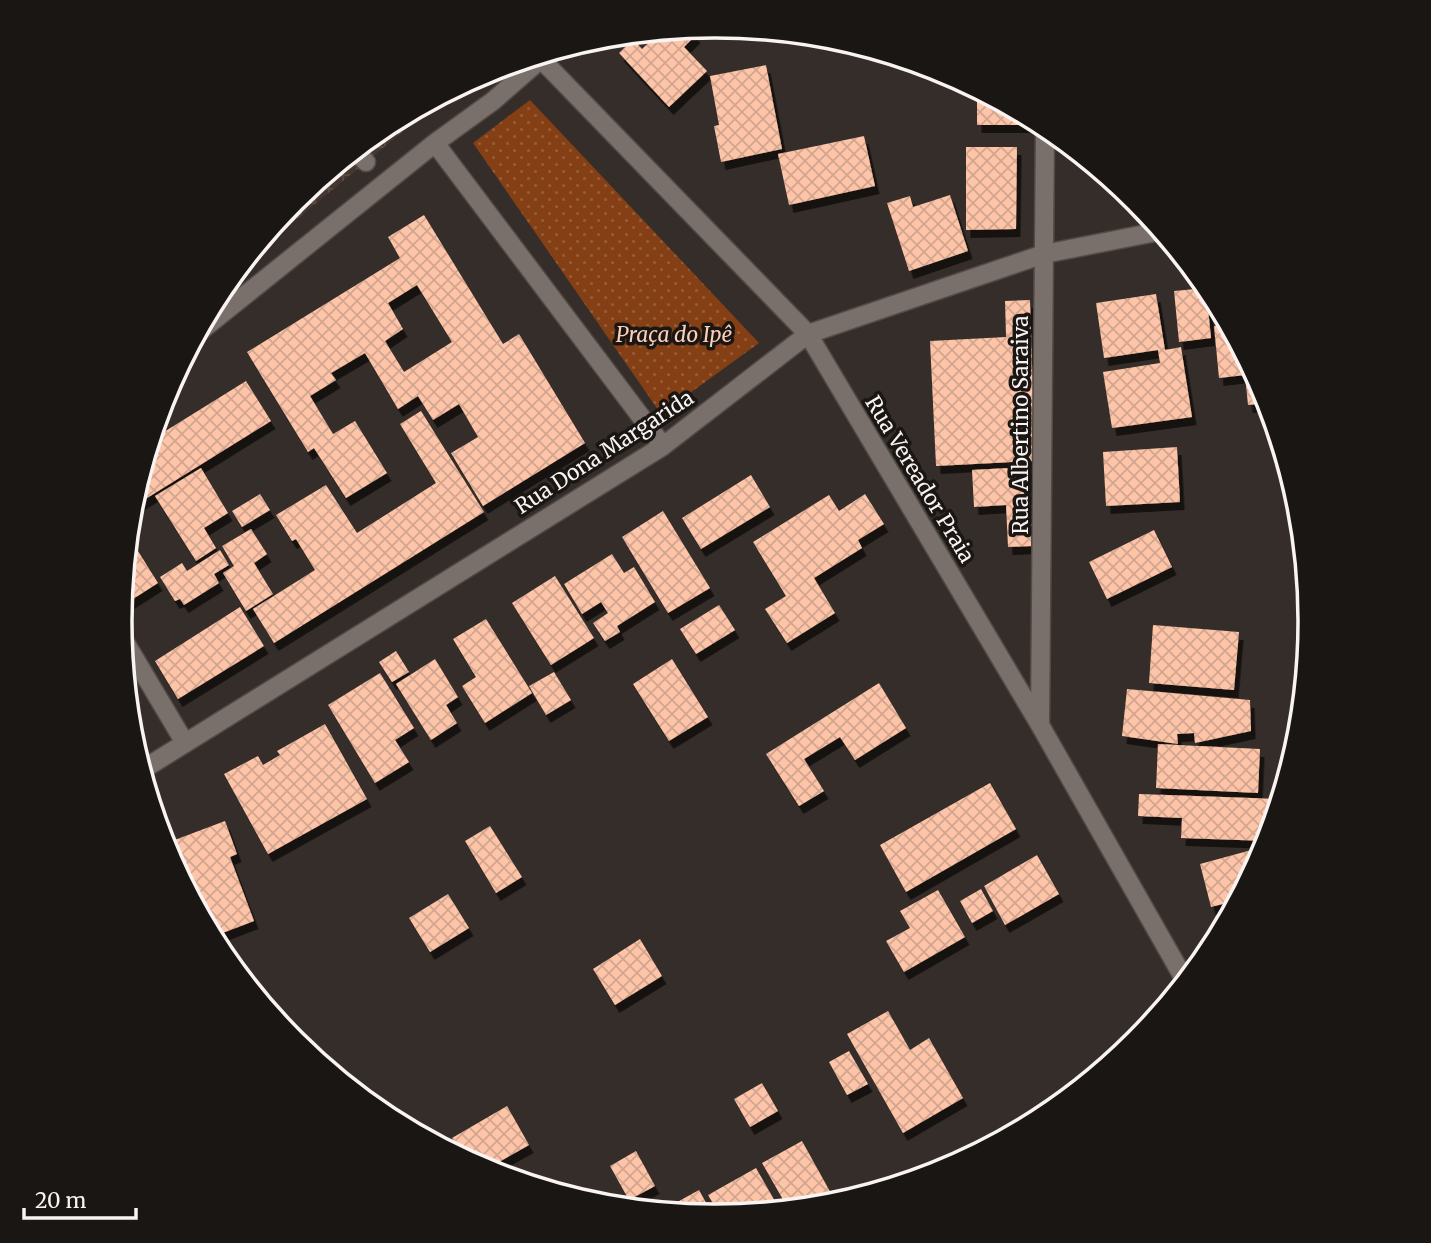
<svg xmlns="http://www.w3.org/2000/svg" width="1431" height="1243" font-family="Merriweather,serif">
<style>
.industrial{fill:url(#industrial-grid)}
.park{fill:url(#park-dots)}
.building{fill:url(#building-cross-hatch);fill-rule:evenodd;filter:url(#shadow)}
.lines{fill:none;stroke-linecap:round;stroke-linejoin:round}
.lane-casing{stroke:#514a47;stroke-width:21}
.street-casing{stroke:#514a47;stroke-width:21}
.lane{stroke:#79706b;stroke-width:18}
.street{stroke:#79706b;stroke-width:18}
.labels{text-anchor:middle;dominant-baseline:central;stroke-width:7;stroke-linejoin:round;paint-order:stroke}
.park-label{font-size:21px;font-style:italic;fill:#fecfb6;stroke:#1a1614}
.street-label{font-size:21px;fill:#f9f3f1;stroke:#1a1614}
.rim{fill:none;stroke:#f9f3f1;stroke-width:3.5}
</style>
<defs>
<pattern id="industrial-grid" width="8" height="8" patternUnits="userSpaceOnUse" patternTransform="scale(1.75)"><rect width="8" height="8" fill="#453730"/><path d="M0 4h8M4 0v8" fill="none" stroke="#574b44"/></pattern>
<pattern id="park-dots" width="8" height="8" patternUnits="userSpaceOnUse" patternTransform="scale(1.75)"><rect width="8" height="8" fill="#843f14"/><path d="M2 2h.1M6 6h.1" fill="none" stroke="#965b37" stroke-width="1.8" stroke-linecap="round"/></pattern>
<pattern id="building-cross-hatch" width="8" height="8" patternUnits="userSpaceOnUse" patternTransform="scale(1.75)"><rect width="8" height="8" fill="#fec4a7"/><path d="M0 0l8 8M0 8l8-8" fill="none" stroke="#d1a58f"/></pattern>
<filter id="shadow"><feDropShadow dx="4.5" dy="8" stdDeviation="0" flood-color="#0009"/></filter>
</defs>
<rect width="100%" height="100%" fill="#352d29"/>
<path class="industrial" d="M 455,89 L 366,162 L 243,264 L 295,200 L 385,126 Z"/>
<path class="park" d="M 530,100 L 759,343 L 661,414 L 473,143 Z"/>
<path class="building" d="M 690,29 L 696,35 L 684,47 L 707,71 L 669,107 L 619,53 L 633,39 L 642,49 L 660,32 Z
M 766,65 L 782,149 L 721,162 L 714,126 L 719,125 L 710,76 Z
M 977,89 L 1032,119 L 1032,125 L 977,125 Z
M 864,136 L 875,186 L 789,205 L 778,154 Z
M 966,147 L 1017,147 L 1016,229 L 966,230 Z
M 950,195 L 968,251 L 909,271 L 887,203 L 910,196 L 913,207 Z
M 424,215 L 503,344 L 519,334 L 585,443 L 483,506 L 451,453 L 478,437 L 459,404 L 433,420 L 418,396 L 398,409 L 365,353 L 331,373 L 336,380 L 310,396 L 333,434 L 355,421 L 387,473 L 346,498 L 314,448 L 308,452 L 247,352 L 400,258 L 388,237 ZM 417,285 L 452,342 L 404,372 L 385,341 L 403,329 L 388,303 Z
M 1206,288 L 1211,338 L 1179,342 L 1174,291 Z
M 1156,294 L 1165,350 L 1181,347 L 1192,417 L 1112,428 L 1103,372 L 1160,363 L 1158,350 L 1104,358 L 1096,303 Z
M 1030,300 L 1035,461 L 936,466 L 930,341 L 1006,337 L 1005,301 Z
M 1228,324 L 1266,394 L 1268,403 L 1248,405 L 1245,375 L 1219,378 L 1214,326 Z
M 246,381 L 271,421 L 131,508 L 151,440 Z
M 421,411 L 484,512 L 274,643 L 253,609 L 315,570 L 296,539 L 292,541 L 276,515 L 326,485 L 357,533 L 436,483 L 400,424 Z
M 1177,447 L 1180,502 L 1106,506 L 1103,452 Z
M 1029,467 L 1032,546 L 1008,547 L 1006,505 L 974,507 L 972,470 Z
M 201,468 L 228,513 L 204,528 L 216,548 L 196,561 L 155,496 Z
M 751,475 L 770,507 L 701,549 L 682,518 Z
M 260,494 L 270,510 L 242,527 L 232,511 Z
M 865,494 L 884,524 L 858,540 L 862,548 L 814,578 L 835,613 L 787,643 L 765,609 L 786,596 L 753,542 L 829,495 L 839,511 Z
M 663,511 L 710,588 L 668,613 L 622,537 Z
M 251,529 L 267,554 L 254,563 L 273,594 L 246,611 L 223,573 L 234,566 L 222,546 Z
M 1154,530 L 1172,567 L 1107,599 L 1089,562 Z
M 220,550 L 229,565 L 214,574 L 219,583 L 184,605 L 180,599 L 175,601 L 160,577 L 182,563 L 187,571 Z
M 138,551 L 158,583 L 122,606 L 126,559 Z
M 612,554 L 624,573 L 634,567 L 655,602 L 617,626 L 620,632 L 605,641 L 593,623 L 608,613 L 601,602 L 582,614 L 564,584 Z
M 555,576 L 594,638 L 551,665 L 512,603 Z
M 719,605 L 735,630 L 696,654 L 680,629 Z
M 240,607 L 264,646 L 178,699 L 155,661 Z
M 486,619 L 532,693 L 485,723 L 462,686 L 476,677 L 453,639 Z
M 1153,625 L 1239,632 L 1234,690 L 1149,683 Z
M 396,651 L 409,672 L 392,682 L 379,662 Z
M 435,659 L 458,697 L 446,705 L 457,723 L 431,740 L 396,684 Z
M 672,659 L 708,717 L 669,741 L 633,684 Z
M 554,672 L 571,700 L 546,715 L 529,686 Z
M 380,673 L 414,728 L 395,740 L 409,762 L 375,783 L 328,705 Z
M 879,683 L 906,728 L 855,760 L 840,737 L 804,759 L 824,791 L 799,806 L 766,754 Z
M 1127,689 L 1250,700 L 1251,731 L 1195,743 L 1194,733 L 1177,734 L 1178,744 L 1122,736 Z
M 325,724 L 367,799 L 268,854 L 224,774 L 258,756 L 263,765 L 280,755 L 277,751 Z
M 1158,744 L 1260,749 L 1258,793 L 1156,788 Z
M 990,783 L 1016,829 L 906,892 L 880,845 Z
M 1139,794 L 1278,799 L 1278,809 L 1268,841 L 1181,838 L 1182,818 L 1138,816 Z
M 225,821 L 237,854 L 230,857 L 254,921 L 212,937 L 164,844 Z
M 490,826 L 522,877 L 496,893 L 465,841 Z
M 1266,846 L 1238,900 L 1211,907 L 1200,864 Z
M 1037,855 L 1059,894 L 1005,925 L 984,886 Z
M 981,889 L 993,911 L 972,923 L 960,901 Z
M 938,890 L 965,937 L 904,972 L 886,941 L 910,928 L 900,911 Z
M 448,894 L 469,928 L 430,952 L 409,918 Z
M 640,939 L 662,976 L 615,1005 L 593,969 Z
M 888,1011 L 910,1050 L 929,1038 L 963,1098 L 903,1133 L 847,1034 Z
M 849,1051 L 868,1084 L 847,1095 L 829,1062 Z
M 762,1083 L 778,1111 L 750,1127 L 734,1099 Z
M 507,1106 L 529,1145 L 485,1170 L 464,1159 L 452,1138 Z
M 802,1141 L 833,1197 L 816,1207 L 789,1210 L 762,1163 Z
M 636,1151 L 655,1186 L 629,1200 L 610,1166 Z
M 756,1168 L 780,1210 L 720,1216 L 708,1195 Z
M 699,1190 L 714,1217 L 661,1211 Z"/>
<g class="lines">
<defs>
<path id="lane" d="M 355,151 L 366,162
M 122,637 L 185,743"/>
<path id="street" d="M 538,56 L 808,334 L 1040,725 L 1186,982
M 435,143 L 663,446
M 199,332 L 435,143 L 493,101 L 541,59
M 1040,725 L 1045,126
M 142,770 L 663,446 L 808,334 L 1044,254 L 1161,231
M 1020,1130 L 1070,1097"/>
</defs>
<use href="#lane" class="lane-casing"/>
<use href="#street" class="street-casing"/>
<use href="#lane" class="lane"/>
<use href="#street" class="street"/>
</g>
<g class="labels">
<g class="park-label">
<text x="674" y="334">Praça do Ipê</text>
</g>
<g class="street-label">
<text transform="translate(1020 425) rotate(-90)">Rua Albertino Saraiva</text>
<text transform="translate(604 452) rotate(-33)">Rua Dona Margarida</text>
<text transform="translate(920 479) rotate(59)">Rua Vereador Praia</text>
</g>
</g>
<path d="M0 0H1431V1243H0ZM132 621a583 583 0 1 1 1166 0a583 583 0 1 1-1166 0Z" fill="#1a1614" fill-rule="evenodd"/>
<path class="rim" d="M132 621a583 583 0 1 1 1166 0a583 583 0 1 1-1166 0Z"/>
<path d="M24 1208v10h112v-10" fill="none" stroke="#f9f3f1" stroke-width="3.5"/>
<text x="35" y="1208" font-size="21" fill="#f9f3f1" stroke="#1a1614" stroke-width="5" paint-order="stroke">20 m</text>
</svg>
